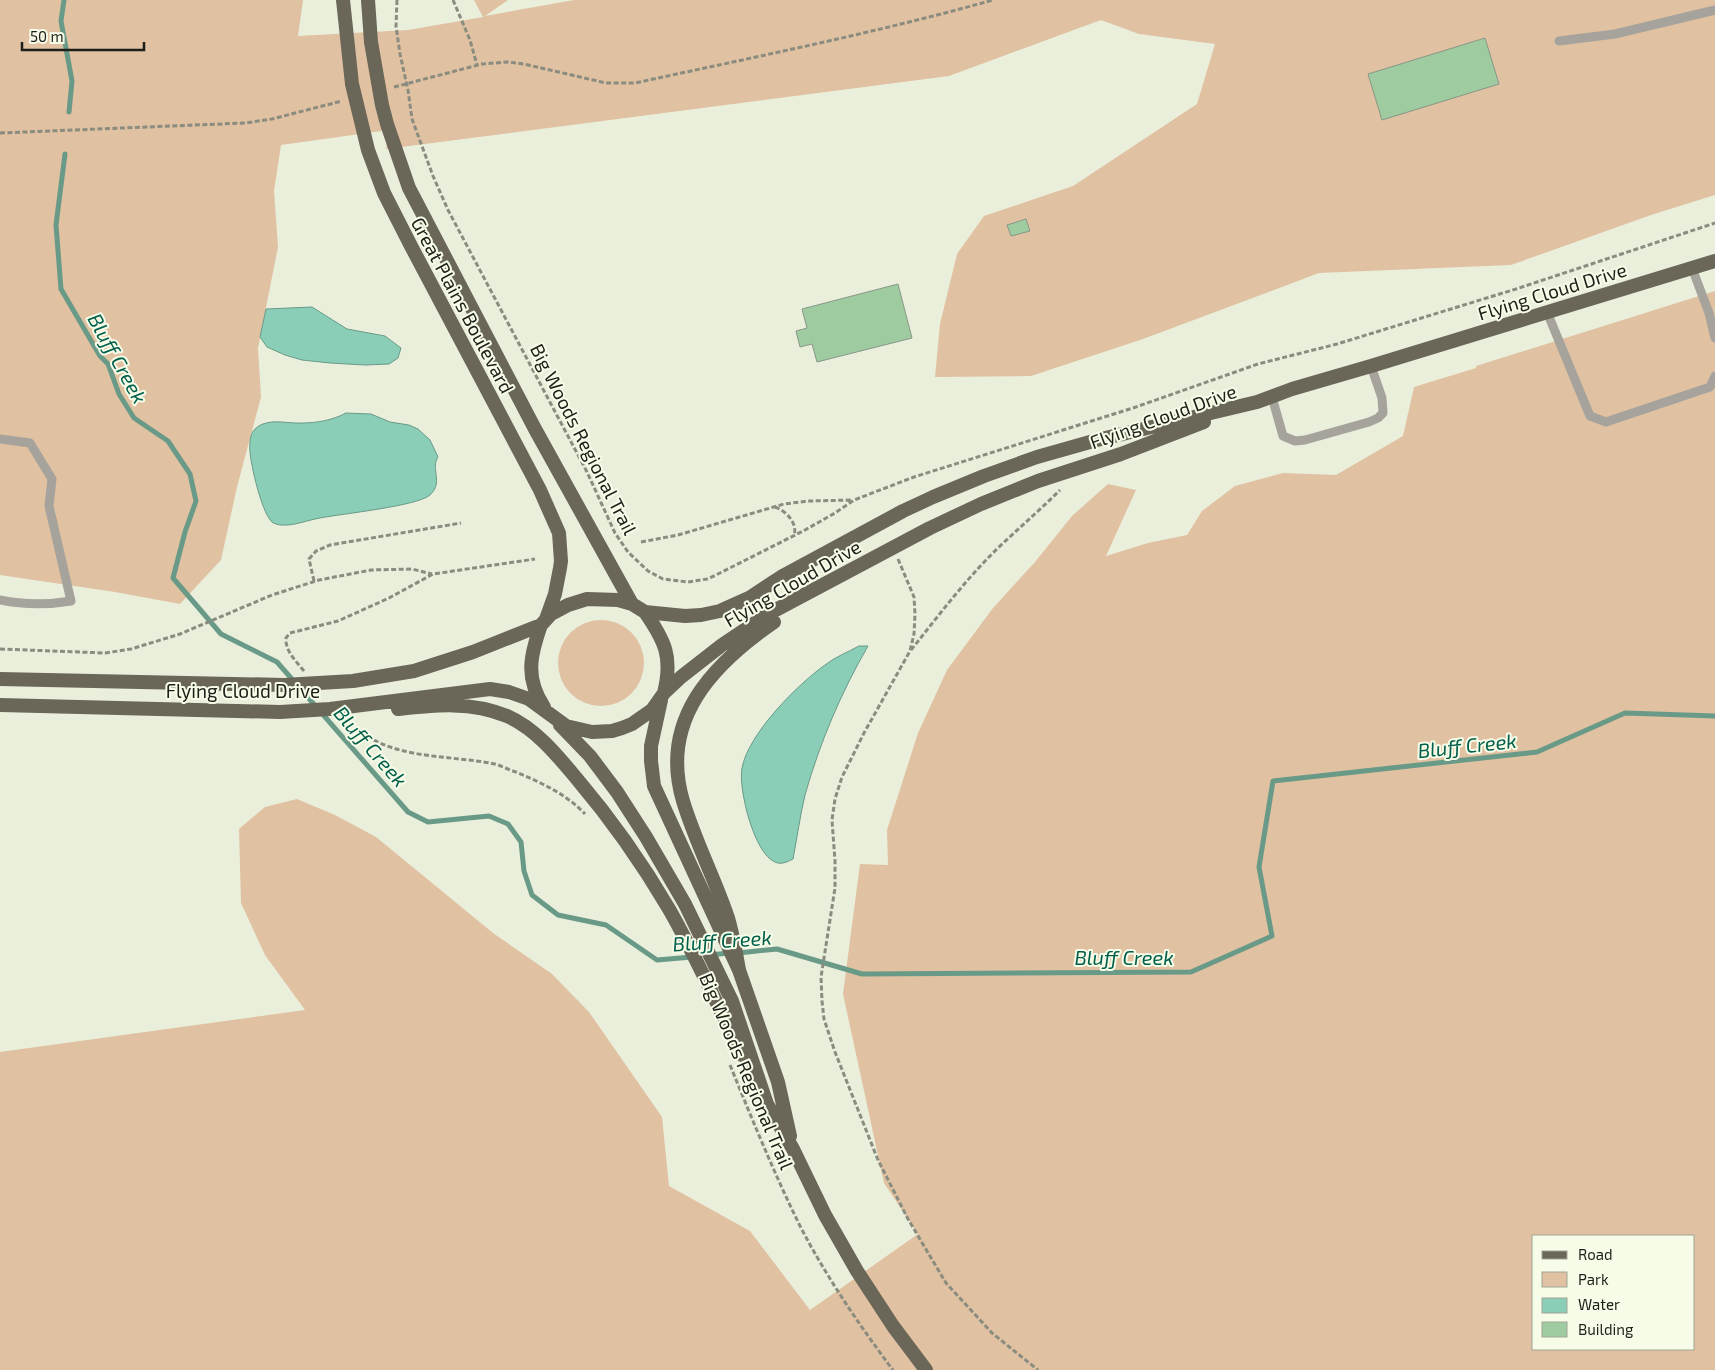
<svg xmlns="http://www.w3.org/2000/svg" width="1715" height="1370" font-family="'Exo 2',sans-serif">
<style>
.green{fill:#e0c1a1;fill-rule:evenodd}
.water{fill:#8aceb7;stroke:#699a87}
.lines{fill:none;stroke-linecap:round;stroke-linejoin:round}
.stream{stroke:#699a87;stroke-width:5}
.building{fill:#9fcba0;stroke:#889688}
.path{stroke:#898c7f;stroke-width:3;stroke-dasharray:5 2.5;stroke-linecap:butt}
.service{stroke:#a5a39b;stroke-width:9}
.primary{stroke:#6a6658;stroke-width:14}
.labels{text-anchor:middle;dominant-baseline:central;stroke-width:4;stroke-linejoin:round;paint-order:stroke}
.street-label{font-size:19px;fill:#1d1f18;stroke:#f7fce9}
.water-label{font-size:20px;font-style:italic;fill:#005f4a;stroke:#f7fce9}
</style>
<rect width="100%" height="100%" fill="#eaefdc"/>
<path class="green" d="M 0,0 L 303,0 L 298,36 L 408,30 L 483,17 L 474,0 L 508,0 L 485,16 L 574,0 L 1715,0 L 1715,195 L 1651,215 L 1511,265 L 1319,273 L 1143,339 L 1031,376 L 935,377 L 940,324 L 957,254 L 984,216 L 1073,186 L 1197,104 L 1215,44 L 1139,34 L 1101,20 L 949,76 L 386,149 L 389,130 L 281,145 L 274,191 L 278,247 L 258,348 L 261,397 L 237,487 L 221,560 L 180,604 L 115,592 L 0,575 Z
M 1715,291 L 1715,1370 L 0,1370 L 0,1052 L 305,1010 L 265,955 L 241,903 L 239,829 L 265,807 L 297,799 L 335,815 L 376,837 L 493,933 L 552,974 L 589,1012 L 662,1117 L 669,1186 L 750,1231 L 810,1310 L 918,1234 L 884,1183 L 843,994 L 860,864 L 888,865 L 887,830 L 918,733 L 947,670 L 993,608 L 1035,562 L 1072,516 L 1108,484 L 1136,490 L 1106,556 L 1148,543 L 1187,535 L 1202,511 L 1235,486 L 1283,473 L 1336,475 L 1403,436 L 1414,387 L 1476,368 L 1476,366 ZM 1534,1236 L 1694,1236 L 1694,1349 L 1534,1349 Z
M558 663a43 43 0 1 1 86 0a43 43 0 1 1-86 0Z"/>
<path class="water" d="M 312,307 L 347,329 L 385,336 L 401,348 L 398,358 L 389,364 L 365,365 L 330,363 L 302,360 L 285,355 L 267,347 L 260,337 L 266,309 Z
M 346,413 L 371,414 L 390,422 L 409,425 L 418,429 L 430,440 L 438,457 C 430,469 444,482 430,495 C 418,506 340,514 320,518 C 308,520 294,526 282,525 C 279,525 274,524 272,522 C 263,514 254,477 252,465 C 250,456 247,436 255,429 C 268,417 287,424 302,423 C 317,423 333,420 346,413 Z
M 859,646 L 868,646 C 841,693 820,742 805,795 C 800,816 797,838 793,859 C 787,862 781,865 775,862 C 754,854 738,788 742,768 C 748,734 798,684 825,665 C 835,657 848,652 859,646 Z"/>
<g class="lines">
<path class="stream" d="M 64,0 L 61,21 L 72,81 L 69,112
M 65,154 L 56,225 L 61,289 L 100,356 L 108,364 L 119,394 L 134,418 L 168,441 L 190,474 L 196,501 L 185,532 L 173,578 L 221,634 L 277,662 L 408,812 L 428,822 L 489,816 L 508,824 L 521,842 L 524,871 L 532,895 L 558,915 L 606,925 L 657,960 L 692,957
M 738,953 L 777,949 L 862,974 L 1191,972 L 1272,936 L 1259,867 L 1273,781 L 1537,752 L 1625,713 L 1715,716
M 710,955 L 729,953"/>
</g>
<path class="building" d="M 1485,38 L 1499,84 L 1382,120 L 1368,74 Z
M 1026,219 L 1030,231 L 1011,236 L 1007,225 Z
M 898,284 L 912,338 L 817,362 L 812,344 L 800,347 L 796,331 L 807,328 L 802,309 Z"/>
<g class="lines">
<path class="path" d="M 397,0 L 396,26 L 400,54 L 408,90 L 412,119 L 433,176 L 448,210 L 587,472 L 615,533 L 628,552 L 648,571 L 663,579 L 688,582 L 707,579 L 714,576 L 805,530 L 835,513 L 854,500 L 914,477 L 1133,408 L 1258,364 L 1337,344 L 1516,289 L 1715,223
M 453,0 L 470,40 L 477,65
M 394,87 L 482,64 L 508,62 L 524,64 L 606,83 L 635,83 C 755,57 875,33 993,0
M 0,133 L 245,123 L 272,119 L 342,101
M 775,507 C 786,511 798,523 794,536
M 641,542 L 678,535 L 784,504 L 808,501 L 853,500
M 898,559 L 914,597 L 915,614 L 914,634 L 910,651 L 864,733 L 842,777 L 835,799 L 832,820 L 835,861 L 835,888 L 821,977 L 822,1001 L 824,1019 L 835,1052 L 878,1160 L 908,1219 L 946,1283 L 992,1333 L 1038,1370
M 314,581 L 309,559 L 316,551 L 330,545 L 461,523
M 0,649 L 105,653 L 131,649 L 180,634 L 272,595 L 319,580 L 371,570 L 412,569 L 432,574
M 911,650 C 939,615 966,579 998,548 C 1019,528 1040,510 1060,490
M 304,671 C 296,661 285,651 286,638 L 290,633 L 338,621 L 389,598 L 433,574 L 535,559
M 350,722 C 387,761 446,754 495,764 C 502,766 509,770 516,772 C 542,783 566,794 585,814
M 730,1065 C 752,1119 774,1173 800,1226 C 826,1276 859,1325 893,1370"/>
<path class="service" d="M 1559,41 L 1615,34 L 1715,10
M 1692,268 L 1709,313 L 1715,338
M 1547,312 L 1590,416 L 1606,422 L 1710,387 L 1715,376
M 1272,397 L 1283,436 L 1295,441 L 1305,440 L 1369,422 L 1378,418 L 1383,413 L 1382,398 L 1371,366
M 0,439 L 30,443 L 52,479 L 49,506 L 71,601 C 47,605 24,605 0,600"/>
<path class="primary" d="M 343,0 L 352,84 L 368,150 L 384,193 L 411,246 L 540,490 L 559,533 L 561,561 L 560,568 L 555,594 L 546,619
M 368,0 L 371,42 L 382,105 L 387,124 L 409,188 L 535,429 L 632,604
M 645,612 C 665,641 673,657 664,693
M 541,625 C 530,656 525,678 544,707
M 0,679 L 284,685 L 353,681 L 414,671 L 473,652 L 541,625 L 551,614 L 568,605 L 587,599 L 618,600 L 632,604 L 645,612 L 685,616 L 701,615 L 720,611 L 749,598 L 781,577 L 903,511 L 933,497 L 984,476 L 1037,457 L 1097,440 L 1257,402 L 1292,389 L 1371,366 L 1715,261
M 661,700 L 651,746 L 651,761 L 654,786 L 739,970 L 778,1082 L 790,1136
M 0,705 L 280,712 L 330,709 L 490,689 L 509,692 L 529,699 L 566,726 L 592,732 L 612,731 L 622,728 L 632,724 L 652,710 L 664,693 L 681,677 L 722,645 L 770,613 L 930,528 L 981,504 L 1038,481 L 1121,454 L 1204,422
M 398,709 C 435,705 471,701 507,716 C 535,728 557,755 577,779 C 611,819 642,863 669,909 C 696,956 718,1007 742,1055
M 560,725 L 590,756 L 617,792 L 646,837 L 685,904 L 732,1001 L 767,1104 L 793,1149 L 825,1215 L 857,1271 L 893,1326 L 926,1370
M 739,970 C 736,953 733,935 728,918 C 715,879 695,841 683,801 C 659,720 712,665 774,622"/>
</g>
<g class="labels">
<g class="street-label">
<text transform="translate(1552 291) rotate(-17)">Flying Cloud Drive</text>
<text transform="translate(463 305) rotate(62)">Great Plains Boulevard</text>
<text transform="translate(1163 416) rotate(-20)">Flying Cloud Drive</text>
<text transform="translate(584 439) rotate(63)">Big Woods Regional Trail</text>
<text transform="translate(792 583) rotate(-30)">Flying Cloud Drive</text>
<text x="243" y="690">Flying Cloud Drive</text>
<text transform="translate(747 1071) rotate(67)">Big Woods Regional Trail</text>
</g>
<g class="water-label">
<text transform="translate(118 358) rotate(61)">Bluff Creek</text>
<text transform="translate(1467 745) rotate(-6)">Bluff Creek</text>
<text transform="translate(371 746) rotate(49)">Bluff Creek</text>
<text transform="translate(722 940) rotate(-4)">Bluff Creek</text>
<text x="1124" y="957">Bluff Creek</text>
</g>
</g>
<rect x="1532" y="1235" width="162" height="115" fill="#f7fce9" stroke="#a0a495"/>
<rect x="1542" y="1251" width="25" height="8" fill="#6a6658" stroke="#a0a495"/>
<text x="1578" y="1260" font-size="15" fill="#1d1f18">Road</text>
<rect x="1542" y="1272" width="25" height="15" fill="#e0c1a1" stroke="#a0a495"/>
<text x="1578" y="1285" font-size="15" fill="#1d1f18">Park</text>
<rect x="1542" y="1298" width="25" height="15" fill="#8aceb7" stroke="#a0a495"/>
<text x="1578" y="1310" font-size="15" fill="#1d1f18">Water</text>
<rect x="1542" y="1322" width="25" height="15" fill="#9fcba0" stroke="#a0a495"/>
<text x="1578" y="1335" font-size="15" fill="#1d1f18">Building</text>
<path d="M22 42v8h122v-8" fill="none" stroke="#1d1f18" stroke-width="2.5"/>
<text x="30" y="42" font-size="15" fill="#1d1f18" stroke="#f7fce9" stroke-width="4" paint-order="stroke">50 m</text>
</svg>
